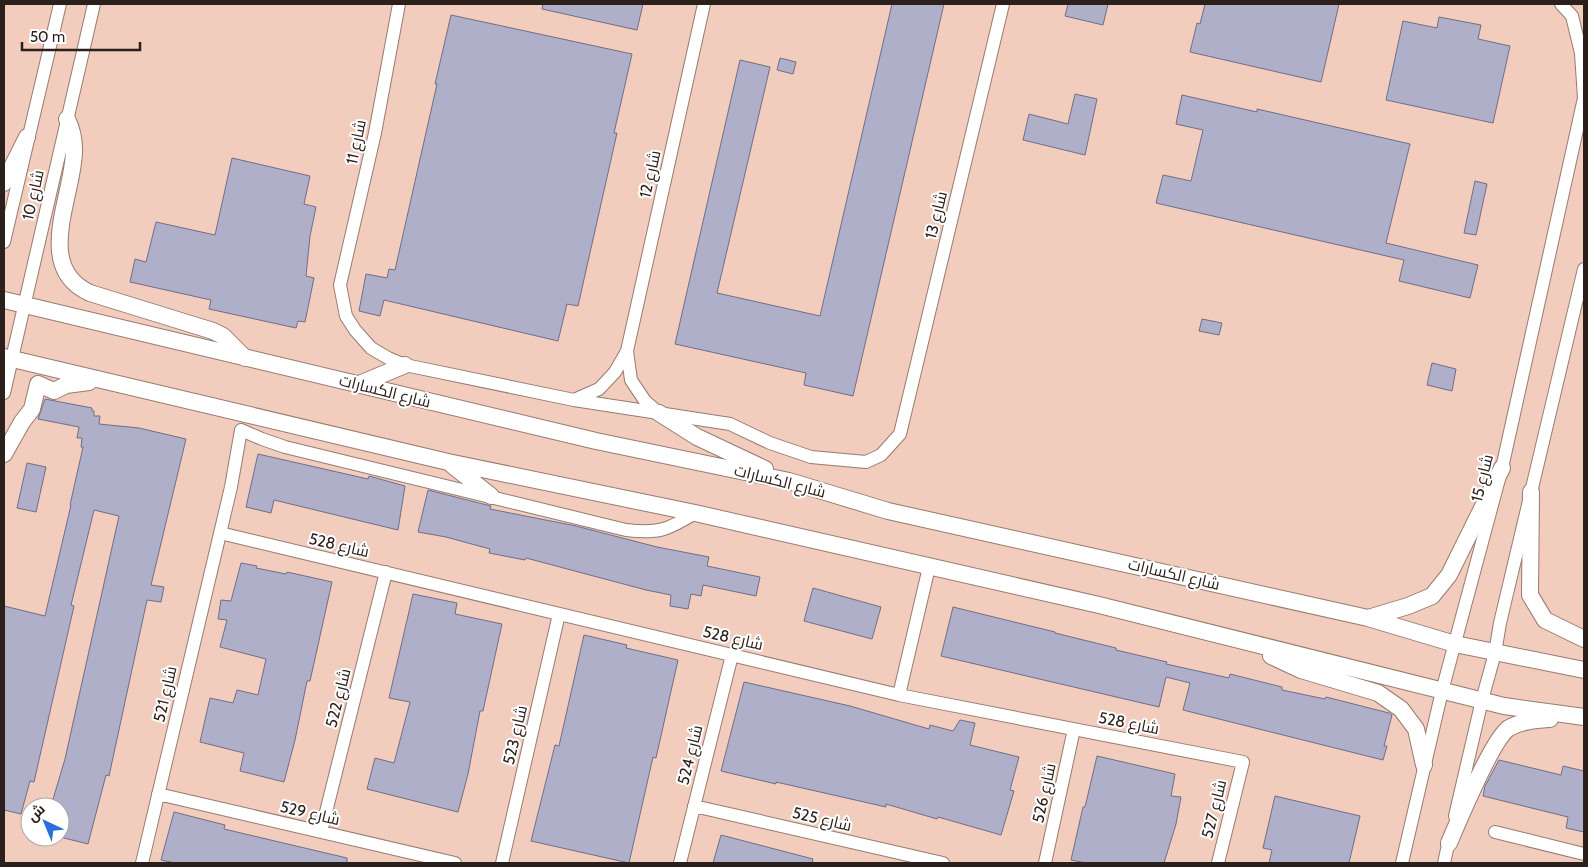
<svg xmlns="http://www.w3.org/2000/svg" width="1588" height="867" font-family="Cabin,Cairo,sans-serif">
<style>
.built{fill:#f2ccbc;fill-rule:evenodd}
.building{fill:#b0afca;stroke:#6f6e87}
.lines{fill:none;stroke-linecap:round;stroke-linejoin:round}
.minor-casing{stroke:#977b70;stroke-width:14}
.tertiary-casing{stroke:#977b70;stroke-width:18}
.minor{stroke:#fff;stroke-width:12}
.tertiary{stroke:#fff;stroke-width:16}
.labels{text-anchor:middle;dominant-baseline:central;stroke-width:4;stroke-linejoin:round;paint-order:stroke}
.street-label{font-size:16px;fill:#2b201b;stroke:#fff}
</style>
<rect width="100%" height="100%" fill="#f8d9cc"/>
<path class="built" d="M 4,4 L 1584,4 L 1584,863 L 4,863 ZM 30,807 L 60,807 L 60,837 L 30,837 Z"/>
<path class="building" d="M 543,4 L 643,4 L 637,30 L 542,9 Z
M 892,4 L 944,4 L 853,396 L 804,385 L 806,373 L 675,344 L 740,60 L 770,67 L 717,293 L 820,316 Z
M 1068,4 L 1108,4 L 1103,25 L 1065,16 Z
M 1205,4 L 1339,4 L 1321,82 L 1190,52 L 1197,23 L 1200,24 Z
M 451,15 L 632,54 L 614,133 L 617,133 L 578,306 L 567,304 L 558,341 L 384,300 L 380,316 L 359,311 L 366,274 L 387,278 L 389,269 L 395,270 L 437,84 L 435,84 Z
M 1439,17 L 1481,25 L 1478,39 L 1510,46 L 1493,123 L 1386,100 L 1403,21 L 1437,28 Z
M 780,58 L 796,62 L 793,74 L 777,70 Z
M 1075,94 L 1097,99 L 1085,155 L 1023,140 L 1029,114 L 1068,124 Z
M 1182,95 L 1257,112 L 1257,109 L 1410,144 L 1386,243 L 1478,265 L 1470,298 L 1399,281 L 1404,260 L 1156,203 L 1163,175 L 1191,181 L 1203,130 L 1176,124 Z
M 232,158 L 310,176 L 304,204 L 316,207 L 310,236 L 306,276 L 314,278 L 305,322 L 298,321 L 296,328 L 209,309 L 211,300 L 130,282 L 135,259 L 146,262 L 156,222 L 215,235 Z
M 1475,181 L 1487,184 L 1476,235 L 1464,233 Z
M 1202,319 L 1222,323 L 1219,335 L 1199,331 Z
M 1432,363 L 1456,369 L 1452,391 L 1427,385 Z
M 45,399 L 92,408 L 92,411 L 94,411 L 94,416 L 100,416 L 99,424 L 139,428 L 186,439 L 151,585 L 164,587 L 161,602 L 147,600 L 109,776 L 106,775 L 88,844 L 60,837 L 60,807 L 51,806 L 65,759 L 119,516 L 94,510 L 71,605 L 74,606 L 34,782 L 30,781 L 21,814 L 4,810 L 4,606 L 45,616 L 71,505 L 70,505 L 83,447 L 81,447 L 82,438 L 77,438 L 79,427 L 38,419 Z
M 258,454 L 368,479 L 369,476 L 405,486 L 398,530 L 274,500 L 271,513 L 246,507 Z
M 27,463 L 46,467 L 36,512 L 17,508 Z
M 428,490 L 491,506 L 490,509 L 576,526 L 657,547 L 709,557 L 707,566 L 760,577 L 756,596 L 703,585 L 701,596 L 691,594 L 688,609 L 670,606 L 671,595 L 646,590 L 526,558 L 525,560 L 489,553 L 490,549 L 446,537 L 418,532 Z
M 241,563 L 257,566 L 256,568 L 286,574 L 287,572 L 332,582 L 310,681 L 307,681 L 295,740 L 284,782 L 240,771 L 244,753 L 200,742 L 210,698 L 233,703 L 237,690 L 258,695 L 266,659 L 220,647 L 227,620 L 218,619 L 221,600 L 231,601 Z
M 813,588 L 881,607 L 872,639 L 804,621 Z
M 413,594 L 457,603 L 455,614 L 502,624 L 483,711 L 480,711 L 468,774 L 458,812 L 367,789 L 375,758 L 394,763 L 410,702 L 389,698 Z
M 953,607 L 1055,632 L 1055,633 L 1116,648 L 1116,650 L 1167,662 L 1166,664 L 1229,678 L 1230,674 L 1282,687 L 1282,690 L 1325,699 L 1326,697 L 1389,713 L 1392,715 L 1384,746 L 1387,746 L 1383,760 L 1183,710 L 1190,683 L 1166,677 L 1159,707 L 941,656 Z
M 584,635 L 627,645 L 626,648 L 678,660 L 656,758 L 653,757 L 629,863 L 531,841 L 555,745 L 559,746 Z
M 744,682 L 850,706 L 929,729 L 930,725 L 953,731 L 960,720 L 975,723 L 970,745 L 1019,757 L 1010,790 L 1014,791 L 1001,835 L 938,817 L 937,819 L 886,804 L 886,807 L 776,782 L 776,784 L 721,771 Z
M 1097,756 L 1175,774 L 1171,796 L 1181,797 L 1176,824 L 1164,863 L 1086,863 L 1071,860 L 1083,807 L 1085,807 Z
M 1499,760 L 1561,775 L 1563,766 L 1584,771 L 1584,832 L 1566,828 L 1568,817 L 1483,796 L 1485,786 Z
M 1275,796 L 1360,816 L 1349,863 L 1269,863 L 1272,850 L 1263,848 Z
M 174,812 L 225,825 L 224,829 L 347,858 L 347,863 L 175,863 L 161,860 Z
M 721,835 L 813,859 L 812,863 L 713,863 Z"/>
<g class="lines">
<defs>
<path id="minor" d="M 399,4 L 375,133 L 340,285 L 346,316 L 355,330 L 371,348 L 388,358 L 405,365 L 574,400 L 730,424 L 770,443 L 811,457 L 866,462 L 881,455 L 900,434 L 1003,4
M 4,242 L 60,4
M 627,351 L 631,380 L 645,401 L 659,413
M 4,393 L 94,4
M 574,400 L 599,389 L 615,372 L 627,351 L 704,4
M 220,533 L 899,695 L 1243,762 L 1218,863
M 899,695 L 929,567
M 158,794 L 455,863
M 694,806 L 943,863
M 1455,816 L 1482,700 L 1495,653 L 1500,623 L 1584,269
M 321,832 L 386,572
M 1495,832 L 1584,854
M 142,863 L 231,487 L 241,430 L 262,439 L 285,447 L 626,530 C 658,534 668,530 695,513
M 502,863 L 559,614
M 680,863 L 732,655
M 1045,863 L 1074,729
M 1402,863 L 1442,691 L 1502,468 L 1584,98 L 1581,53 L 1572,16 L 1561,4
M 1444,863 L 1450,836"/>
<path id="tertiary" d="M 67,119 C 72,129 74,138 74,149 C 75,193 32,267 90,293 L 213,331 L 223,336 L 245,358
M 4,183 L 27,137
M 4,300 L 596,441 L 789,481 L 888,511 L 1368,618 L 1455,644 L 1584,670
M 4,357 L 448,462 L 695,513 L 1099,605 L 1504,706 L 1584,717
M 357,385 L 405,365
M 659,413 L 697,437 L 765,469
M 4,454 L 22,422 L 32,409 L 38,384 L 54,391 L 66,385 L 89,382
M 452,465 L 491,496
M 1531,492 L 1530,595 L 1545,620 L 1584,639
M 1368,618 L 1408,606 L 1432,596 L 1449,575 L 1502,468
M 1271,656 L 1301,670 L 1378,693 L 1401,709 L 1416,729 L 1424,765
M 1449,843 C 1458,822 1493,738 1509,728 C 1521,721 1537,720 1550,719"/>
</defs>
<use href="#minor" class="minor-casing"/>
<use href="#tertiary" class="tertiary-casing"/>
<use href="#minor" class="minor"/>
<use href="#tertiary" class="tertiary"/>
</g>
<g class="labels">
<g class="street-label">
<text transform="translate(356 142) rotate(-78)">شارع 11</text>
<text transform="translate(650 174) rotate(-77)">شارع 12</text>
<text transform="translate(33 195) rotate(-77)">شارع 10</text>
<text transform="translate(936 215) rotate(-76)">شارع 13</text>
<text transform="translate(385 391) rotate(14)">شارع الكسارات</text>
<text transform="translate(1482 478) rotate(-76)">شارع 15</text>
<text transform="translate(780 481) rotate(14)">شارع الكسارات</text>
<text transform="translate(339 545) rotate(13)">شارع 528</text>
<text transform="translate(1174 574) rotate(13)">شارع الكسارات</text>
<text transform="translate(733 638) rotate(13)">شارع 528</text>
<text transform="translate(165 694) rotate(-77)">شارع 521</text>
<text transform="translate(338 698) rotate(-76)">شارع 522</text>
<text transform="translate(1129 723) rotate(11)">شارع 528</text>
<text transform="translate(515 735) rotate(-77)">شارع 523</text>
<text transform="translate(690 755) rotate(-76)">شارع 524</text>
<text transform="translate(1044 793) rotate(-78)">شارع 526</text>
<text transform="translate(1214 809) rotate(-76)">شارع 527</text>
<text transform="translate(310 813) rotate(13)">شارع 529</text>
<text transform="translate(822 819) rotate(13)">شارع 525</text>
</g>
</g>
<rect width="1588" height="867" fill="none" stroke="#2b201b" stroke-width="10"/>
<g transform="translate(45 822) rotate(316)"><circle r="24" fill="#ffffff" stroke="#aaa6a4"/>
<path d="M0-4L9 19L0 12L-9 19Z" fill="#296edb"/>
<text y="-8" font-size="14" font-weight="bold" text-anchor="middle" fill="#2b201b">ش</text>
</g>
<path d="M22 42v8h118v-8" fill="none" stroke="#2b201b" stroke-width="2.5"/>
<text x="30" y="42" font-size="15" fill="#2b201b" stroke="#ffffff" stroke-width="4" paint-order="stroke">50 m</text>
</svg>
